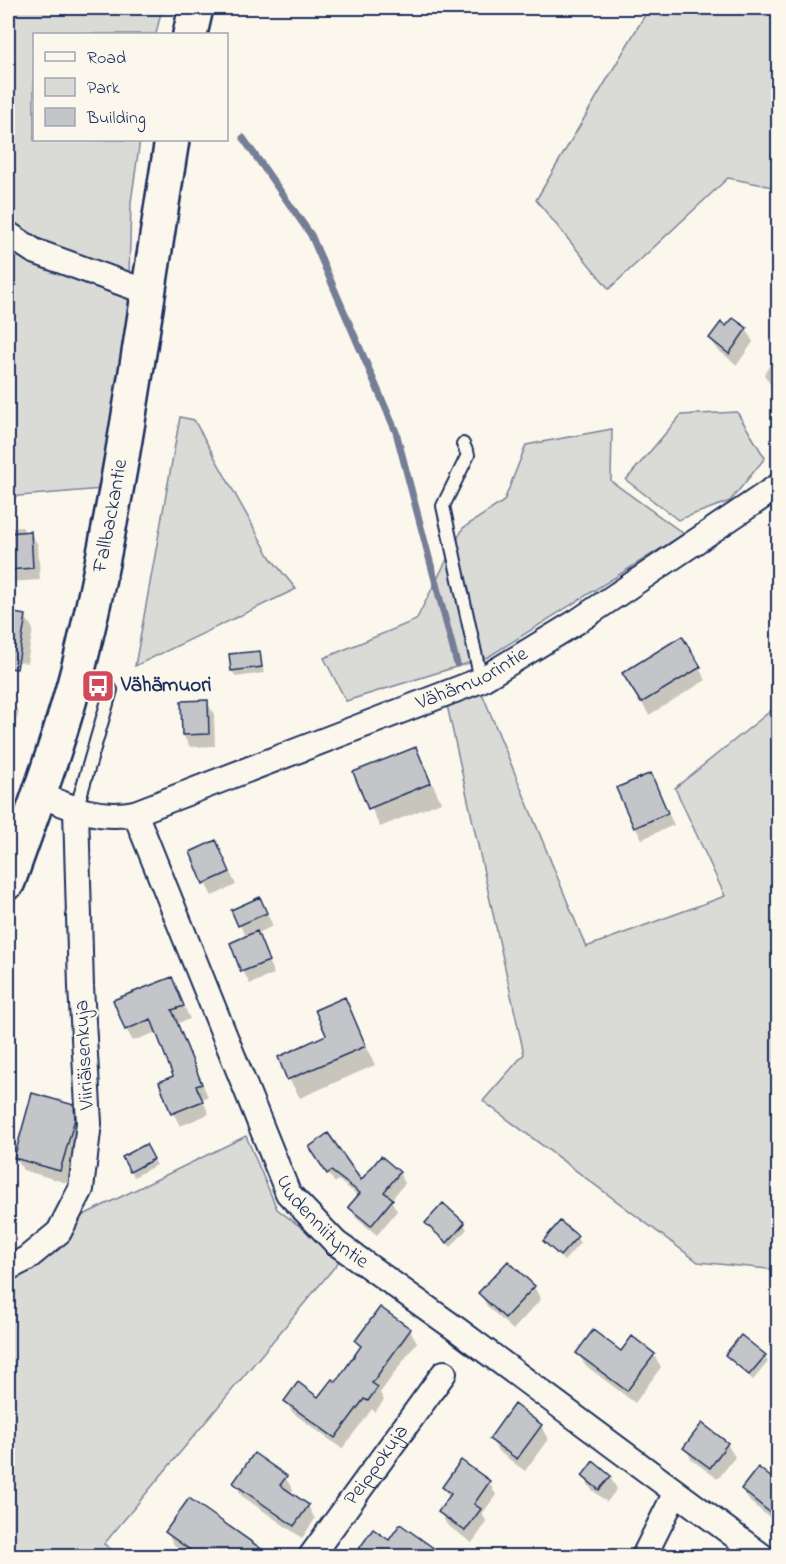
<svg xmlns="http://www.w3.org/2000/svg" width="786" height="1564" font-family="'Indie Flower',sans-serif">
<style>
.green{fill:#dadad7;stroke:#7a849a;stroke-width:1.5}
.shadow{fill:#0003}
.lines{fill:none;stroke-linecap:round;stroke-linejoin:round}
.stream{stroke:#747e96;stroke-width:7}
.building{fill:#c3c5c9;stroke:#1b2f5e;stroke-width:1.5}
.lane-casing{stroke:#1b2f5e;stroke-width:16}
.street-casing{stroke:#1b2f5e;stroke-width:28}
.secondary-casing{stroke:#1b2f5e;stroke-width:38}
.lane{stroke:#fbf7ec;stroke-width:12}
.street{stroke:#fbf7ec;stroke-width:24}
.secondary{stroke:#fbf7ec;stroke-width:33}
.labels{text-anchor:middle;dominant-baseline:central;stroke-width:4.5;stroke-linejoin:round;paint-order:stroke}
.street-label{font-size:21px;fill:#1b2f5e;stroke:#fbf7ec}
.poi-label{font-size:21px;font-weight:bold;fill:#1b2f5e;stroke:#fbf7ec;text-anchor:start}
</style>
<rect width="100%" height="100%" fill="#fbf7ec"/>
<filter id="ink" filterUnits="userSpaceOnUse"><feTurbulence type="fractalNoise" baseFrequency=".0167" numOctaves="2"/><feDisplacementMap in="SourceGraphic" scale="12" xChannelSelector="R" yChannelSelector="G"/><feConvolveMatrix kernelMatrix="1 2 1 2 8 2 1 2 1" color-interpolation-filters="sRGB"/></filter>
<g filter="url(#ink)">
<path class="green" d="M 8,8 L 162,8 L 156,34 L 34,34 L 34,140 L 140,140 L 131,202 L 128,314 L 102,489 L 8,497 Z
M 649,8 L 778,8 L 778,188 L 728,178 L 609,289 L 536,200 Z
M 737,412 L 765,458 L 730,501 L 678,520 L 626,480 L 681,415 Z
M 180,417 L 194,420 L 270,557 L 296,589 L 135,666 Z
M 612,429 L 611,481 L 684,534 L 488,657 L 346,701 L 324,658 L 416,620 L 463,528 L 504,501 L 526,445 Z
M 482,693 L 586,947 L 725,896 L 675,788 L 778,705 L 778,1270 L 698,1262 L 483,1101 L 524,1054 L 447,705 Z
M 246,1136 L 277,1209 L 342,1258 L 104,1544 L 121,1556 L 8,1556 L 8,1271 L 69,1222 Z"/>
<path class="shadow" d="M 727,329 L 746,329 L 753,342 L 737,365 L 718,350 L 710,338 Z
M 778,352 L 778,392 L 771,386 L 764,374 Z
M 22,527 L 26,533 L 30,532 L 38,545 L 40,580 L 8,582 L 8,528 Z
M 8,610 L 25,616 L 33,629 L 27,663 L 8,660 Z
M 682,639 L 706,680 L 649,715 L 624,673 Z
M 259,652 L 264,673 L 236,677 L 232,671 Z
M 8,699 L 19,712 L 8,745 L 8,698 Z
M 207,702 L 214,714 L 215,746 L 190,747 L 183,735 Z
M 416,748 L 441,802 L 380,827 L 355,773 Z
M 650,775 L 674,825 L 642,839 L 635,827 Z
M 216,842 L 236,885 L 212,896 L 205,883 Z
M 260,899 L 273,926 L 256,934 L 274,974 L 250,984 L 243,971 L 246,937 L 233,911 Z
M 172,979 L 190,1019 L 178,1023 L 208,1097 L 202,1099 L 209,1114 L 180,1126 L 173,1113 L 175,1077 L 157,1032 L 133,1041 L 126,1029 Z
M 344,999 L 375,1065 L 300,1098 L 289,1079 L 328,1036 Z
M 73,1106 L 80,1119 L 81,1133 L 67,1183 L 23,1170 L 16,1158 Z
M 145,1146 L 156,1165 L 134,1177 L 124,1157 Z
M 317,1158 L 361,1183 L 399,1173 L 405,1183 L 391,1200 L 397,1211 L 377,1235 L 356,1218 L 350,1207 L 359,1196 L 338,1180 L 335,1183 Z
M 427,1223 L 464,1224 L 467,1229 L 451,1247 Z
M 576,1237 L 580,1243 L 564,1261 L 545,1241 Z
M 534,1287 L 541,1299 L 513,1330 L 487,1306 L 480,1293 Z
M 410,1330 L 417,1342 L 380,1393 L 384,1400 L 375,1412 L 372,1409 L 342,1449 L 292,1412 L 286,1401 L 319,1399 L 336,1384 L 361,1349 L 357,1342 Z
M 578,1353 L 654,1355 L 661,1367 L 635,1403 L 585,1365 Z
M 726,1355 L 764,1356 L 768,1362 L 753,1380 Z
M 541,1426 L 548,1439 L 525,1471 L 498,1451 L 491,1439 Z
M 727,1444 L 735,1457 L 718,1479 L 692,1460 L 685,1448 Z
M 584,1476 L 610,1477 L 617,1489 L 607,1502 L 591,1489 Z
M 285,1477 L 293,1490 L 290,1494 L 308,1506 L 315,1519 L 302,1538 L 242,1496 L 235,1484 Z
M 778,1480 L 778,1524 L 750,1502 L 743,1489 Z
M 489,1482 L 496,1495 L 482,1514 L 487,1522 L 472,1543 L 447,1525 L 440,1512 L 450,1499 L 443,1487 Z
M 167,1532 L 270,1556 L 191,1556 L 174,1545 Z"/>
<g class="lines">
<path class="stream" d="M 243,138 L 311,235 L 396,432 L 457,664"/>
</g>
<path class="building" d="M 733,318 L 747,328 L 729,354 L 709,338 L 721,322 L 726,326 Z
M 31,531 L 33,568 L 8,570 L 8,533 Z
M 8,612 L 26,615 L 17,669 L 8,668 Z
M 682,636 L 701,667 L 641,703 L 622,673 Z
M 260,651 L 262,667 L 231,671 L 229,654 Z
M 208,700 L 209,734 L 182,735 L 181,701 Z
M 416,747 L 431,783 L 368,809 L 353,772 Z
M 651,773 L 668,813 L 634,828 L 616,788 Z
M 216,840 L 230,872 L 203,884 L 190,852 Z
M 260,897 L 267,913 L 238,926 L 231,910 Z
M 257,931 L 269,961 L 241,972 L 230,943 Z
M 172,977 L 184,1006 L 172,1010 L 202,1084 L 196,1086 L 203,1101 L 171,1114 L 159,1082 L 173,1076 L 151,1019 L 125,1030 L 113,1000 Z
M 345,997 L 366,1046 L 287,1080 L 278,1057 L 326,1035 L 315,1010 Z
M 32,1093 L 74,1105 L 75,1119 L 60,1171 L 14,1158 Z
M 328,1133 L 361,1180 L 381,1156 L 400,1172 L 384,1192 L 393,1199 L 371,1226 L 348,1207 L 360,1193 L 331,1171 L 327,1174 L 309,1147 Z
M 146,1144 L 154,1159 L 130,1172 L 122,1157 Z
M 443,1203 L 465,1223 L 447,1243 L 425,1223 Z
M 560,1221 L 578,1236 L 560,1256 L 543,1241 Z
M 508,1261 L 535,1286 L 505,1318 L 478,1293 Z
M 380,1307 L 411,1329 L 372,1383 L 378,1387 L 368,1401 L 364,1399 L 335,1438 L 284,1401 L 298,1382 L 318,1397 L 332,1379 L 336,1382 L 361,1346 L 355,1341 Z
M 593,1330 L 621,1351 L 632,1336 L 655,1354 L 627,1391 L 576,1353 Z
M 741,1335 L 766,1355 L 749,1375 L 725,1355 Z
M 514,1404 L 542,1425 L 517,1459 L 489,1439 Z
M 702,1423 L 728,1443 L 710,1468 L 683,1448 Z
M 254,1453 L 287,1476 L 280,1485 L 309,1505 L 294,1526 L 233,1483 Z
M 461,1460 L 490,1481 L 474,1504 L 481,1509 L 465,1531 L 438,1512 L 451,1494 L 442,1487 Z
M 593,1461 L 611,1476 L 599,1490 L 582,1476 Z
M 758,1467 L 778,1483 L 778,1519 L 741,1489 Z
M 189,1498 L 216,1517 L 273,1557 L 200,1557 L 165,1532 Z
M 400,1524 L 446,1557 L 353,1557 L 373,1529 L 389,1540 Z"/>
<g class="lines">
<defs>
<path id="lane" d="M 463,444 L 468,455 L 443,506 L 481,680
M 76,810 L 111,690"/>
<g id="street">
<path d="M 8,234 L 34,251 L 147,292"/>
<path id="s1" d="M 40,795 C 72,808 100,820 135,813 L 288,1193 L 336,1243 L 459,1331 L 762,1556"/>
<path id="s2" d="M 135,813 L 481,680 L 578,621 L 778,486"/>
<path d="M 8,1268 L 26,1259 L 59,1232 L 81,1189 L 89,1123 L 81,987 L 76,810"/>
<path id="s3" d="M 311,1556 L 444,1373"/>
<path d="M 644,1556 L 675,1494"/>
</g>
<g id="secondary">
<path d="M 190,34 L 196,8"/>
<path id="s4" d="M 8,882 C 34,809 61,737 80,662 C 122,490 144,314 172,140"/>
</g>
</defs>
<use href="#lane" class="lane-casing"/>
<use href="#street" class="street-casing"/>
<use href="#secondary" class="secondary-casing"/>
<use href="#lane" class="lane"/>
<use href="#street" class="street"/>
<use href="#secondary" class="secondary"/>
</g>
</g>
<defs>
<symbol id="bus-square" viewBox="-11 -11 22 22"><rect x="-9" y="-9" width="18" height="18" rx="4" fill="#d1495b" stroke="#fbf7ec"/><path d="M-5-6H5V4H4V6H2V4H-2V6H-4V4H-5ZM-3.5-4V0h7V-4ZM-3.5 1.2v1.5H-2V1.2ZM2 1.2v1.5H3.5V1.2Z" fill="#fff"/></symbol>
</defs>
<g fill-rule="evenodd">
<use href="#bus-square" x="79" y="667" width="38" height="38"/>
</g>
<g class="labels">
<g class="street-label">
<text stroke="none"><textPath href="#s4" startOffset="381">Fallbackantie</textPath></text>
<text stroke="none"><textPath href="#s2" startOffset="363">Vähämuorintie</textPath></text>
<text transform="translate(85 1055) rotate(-93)">Viiriäisenkuja</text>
<text stroke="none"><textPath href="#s1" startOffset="552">Uudenniityntie</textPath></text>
<text stroke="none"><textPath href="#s3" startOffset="112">Peippokuja</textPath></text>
</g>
<g class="poi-label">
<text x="121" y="686">Vähämuori</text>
</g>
</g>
<rect width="786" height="1564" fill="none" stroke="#fbf7ec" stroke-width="30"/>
<rect x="15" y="15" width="756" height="1534" fill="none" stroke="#1b2f5e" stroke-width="2" filter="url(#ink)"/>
<rect x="33" y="33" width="195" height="108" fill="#fbf7ec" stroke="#a1a7b3" stroke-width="1.5"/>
<rect x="45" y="52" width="30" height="9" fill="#fbf7ec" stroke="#a1a7b3" stroke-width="1.5"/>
<text x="87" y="63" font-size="18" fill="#1b2f5e">Road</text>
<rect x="45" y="78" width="30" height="18" fill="#dadad7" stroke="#a1a7b3" stroke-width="1.5"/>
<text x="87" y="93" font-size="18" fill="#1b2f5e">Park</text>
<rect x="45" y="108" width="30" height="18" fill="#c3c5c9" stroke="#a1a7b3" stroke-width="1.5"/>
<text x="87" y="123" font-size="18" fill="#1b2f5e">Building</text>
</svg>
